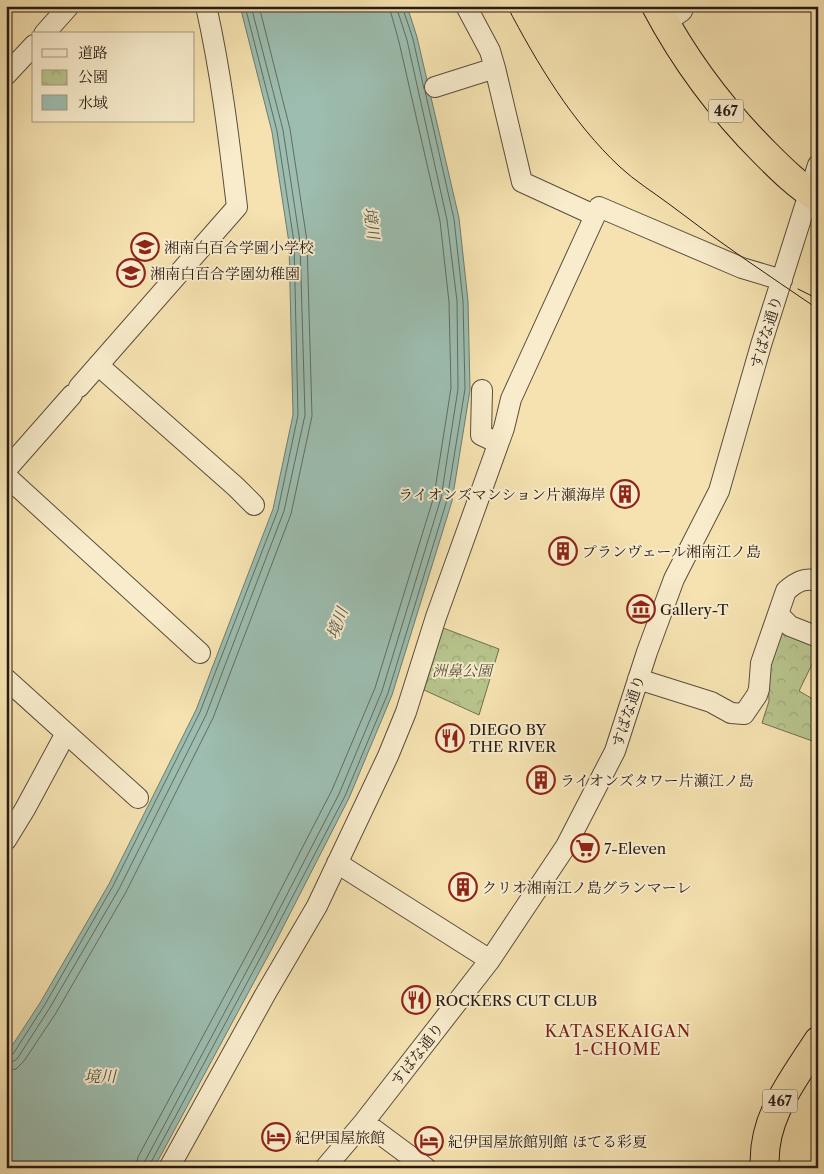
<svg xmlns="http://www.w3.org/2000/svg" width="824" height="1174" font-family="'Libre Caslon Text','Noto Serif JP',serif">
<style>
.park{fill:url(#park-crowns);stroke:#706f51}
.water{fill:#9cbdaf;stroke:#6e7c71}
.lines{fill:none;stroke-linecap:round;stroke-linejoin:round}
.shore{stroke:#626c62;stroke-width:1}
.minor-casing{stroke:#5b4c3c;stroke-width:22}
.highway-casing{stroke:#281a15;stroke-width:30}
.minor{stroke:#f8eccc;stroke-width:20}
.highway{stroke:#f5e2b0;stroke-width:28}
.tram{stroke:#281a15;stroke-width:1}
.labels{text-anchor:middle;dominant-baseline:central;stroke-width:4;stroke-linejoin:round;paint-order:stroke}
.shield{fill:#f8eccc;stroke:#66594c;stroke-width:1}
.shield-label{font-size:14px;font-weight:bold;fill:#281a15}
.poi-label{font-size:15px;fill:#281a15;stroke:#f8eccc;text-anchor:start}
.street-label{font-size:15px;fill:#281a15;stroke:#f8eccc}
.park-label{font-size:15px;font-style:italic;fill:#534d39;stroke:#f8eccc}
.water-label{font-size:16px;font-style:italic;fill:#51534b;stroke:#f8eccc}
.neighbourhood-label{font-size:16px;letter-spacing:1px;fill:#7a1f14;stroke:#f8eccc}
</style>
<defs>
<pattern id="park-crowns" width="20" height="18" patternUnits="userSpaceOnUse" patternTransform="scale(1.25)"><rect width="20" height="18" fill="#b8c48d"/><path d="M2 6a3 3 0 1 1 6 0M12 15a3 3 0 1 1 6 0" fill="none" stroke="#9ea879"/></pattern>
</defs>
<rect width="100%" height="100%" fill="#f5e2b0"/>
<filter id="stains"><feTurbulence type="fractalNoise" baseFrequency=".004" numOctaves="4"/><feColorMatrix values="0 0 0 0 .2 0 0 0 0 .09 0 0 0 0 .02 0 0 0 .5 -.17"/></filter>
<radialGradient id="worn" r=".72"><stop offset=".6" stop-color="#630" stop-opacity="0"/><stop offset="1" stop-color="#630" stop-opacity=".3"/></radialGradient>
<path class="park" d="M 443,628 L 499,649 L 479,715 L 424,690 Z
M 781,629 L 818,643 L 818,652 L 799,691 L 818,702 L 818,743 L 762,723 L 769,701 L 768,669 Z"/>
<path class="water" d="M 240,6 L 407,6 L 417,37 L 459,218 L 468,301 L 470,390 L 452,501 L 392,695 L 349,798 L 276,941 L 154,1168 L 6,1168 L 6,1055 L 40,1003 L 109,884 L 196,710 L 273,509 L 293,415 L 289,243 L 272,132 Z"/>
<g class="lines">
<path class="shore" d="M 402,6 L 413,39 L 424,89
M 6,1057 L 13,1054 L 44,1006 L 113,886 L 200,712 L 278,510 L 298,415 L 294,242 L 277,131 L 245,6
M 6,1063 L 12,1062 L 17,1059 L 49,1009 L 119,889 L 206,715 L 284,511 L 305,415 L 300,242 L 283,130 L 251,6
M 6,1071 L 16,1069 L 24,1061 L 56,1013 L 126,892 L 213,718 L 291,514 L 312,416 L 307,241 L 290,129 L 259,6
M 136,1168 L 138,1157 L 259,932 L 332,790 L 375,688 L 434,496 L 451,388 L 449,302 L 440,221 L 399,42 L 389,6
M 144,1168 L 145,1161 L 266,935 L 339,794 L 382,691 L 441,498 L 458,389 L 457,301 L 447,220 L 407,40 L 396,6
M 150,1168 L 150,1164 L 271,938 L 345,796 L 388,693 L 447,500 L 465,389 L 463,301 L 454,219 L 425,91"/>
<defs>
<path id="minor" d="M 466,6 L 490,51 L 495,68
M 665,23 L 682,11 L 684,6
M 44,34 L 69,6
M 6,75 L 34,45
M 435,87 L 495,68 L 522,182 L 594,215
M 98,365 L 236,487 L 254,505
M 79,387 L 237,207 C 229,139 221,72 206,6
M 482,390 L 481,435 L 498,443
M 6,470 L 72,395
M 6,476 L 200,653
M 778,614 L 790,626 L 818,637
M 6,679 L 138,798
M 638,679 L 711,702 L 731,713 L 744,714 L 757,695 L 759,689 L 761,663 L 786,591 C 796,582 805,577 818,581
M 6,840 L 25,809 L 66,733
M 337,863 L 490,960
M 364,1122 L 426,1168
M 169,1168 L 266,993 L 317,906 L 388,756 L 406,712 L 436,617 L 504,428 L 511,399 L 599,207 L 742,268 L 782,280
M 325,1168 L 364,1122 L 490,960 L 566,846 L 615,751 L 647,652 L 674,579 L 719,491 L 761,345 L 818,165"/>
<path id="highway" d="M 656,6 C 685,61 722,110 765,153 C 781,169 798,186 818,198
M 765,1168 C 761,1119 793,1080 818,1041"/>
</defs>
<use href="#minor" class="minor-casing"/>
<use href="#highway" class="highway-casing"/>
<use href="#minor" class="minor"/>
<use href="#highway" class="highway"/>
<path class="tram" d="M 507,6 C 538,65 572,122 620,167 C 635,181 653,192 669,204 C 717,241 768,275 818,309
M 798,289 L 818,299"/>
</g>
<defs>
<symbol id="school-ring" viewBox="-11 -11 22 22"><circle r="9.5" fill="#f8eccc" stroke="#8f2418" stroke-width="1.5"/><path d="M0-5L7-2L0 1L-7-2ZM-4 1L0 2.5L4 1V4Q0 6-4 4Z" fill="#8f2418"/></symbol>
<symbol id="building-ring" viewBox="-11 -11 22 22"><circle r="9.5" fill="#f8eccc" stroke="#8f2418" stroke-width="1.5"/><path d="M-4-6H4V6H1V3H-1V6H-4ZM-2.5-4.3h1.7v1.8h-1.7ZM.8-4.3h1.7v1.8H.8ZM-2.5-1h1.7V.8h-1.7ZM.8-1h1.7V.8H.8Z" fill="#8f2418"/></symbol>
<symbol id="museum-ring" viewBox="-11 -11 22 22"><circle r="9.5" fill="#f8eccc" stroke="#8f2418" stroke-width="1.5"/><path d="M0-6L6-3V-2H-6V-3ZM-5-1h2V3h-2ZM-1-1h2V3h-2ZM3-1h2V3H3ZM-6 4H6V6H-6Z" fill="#8f2418"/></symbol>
<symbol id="restaurant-ring" viewBox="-11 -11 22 22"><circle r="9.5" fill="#f8eccc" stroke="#8f2418" stroke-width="1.5"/><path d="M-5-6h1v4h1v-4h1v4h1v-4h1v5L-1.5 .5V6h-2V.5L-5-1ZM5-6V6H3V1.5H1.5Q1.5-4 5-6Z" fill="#8f2418"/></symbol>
<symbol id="supermarket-ring" viewBox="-11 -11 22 22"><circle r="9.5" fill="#f8eccc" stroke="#8f2418" stroke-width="1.5"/><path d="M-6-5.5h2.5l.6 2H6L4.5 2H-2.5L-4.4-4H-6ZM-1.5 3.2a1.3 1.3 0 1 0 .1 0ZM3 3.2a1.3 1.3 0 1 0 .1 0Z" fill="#8f2418"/></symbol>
<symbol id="hotel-ring" viewBox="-11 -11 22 22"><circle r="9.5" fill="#f8eccc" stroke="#8f2418" stroke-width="1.5"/><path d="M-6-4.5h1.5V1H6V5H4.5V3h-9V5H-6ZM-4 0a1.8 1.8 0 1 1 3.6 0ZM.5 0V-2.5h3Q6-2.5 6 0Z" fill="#8f2418"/></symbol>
</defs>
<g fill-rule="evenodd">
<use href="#school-ring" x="129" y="231" width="32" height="32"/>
<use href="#school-ring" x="115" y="257" width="32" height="32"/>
<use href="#building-ring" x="609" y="478" width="32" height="32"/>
<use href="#building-ring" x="547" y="535" width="32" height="32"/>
<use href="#museum-ring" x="625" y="593" width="32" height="32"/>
<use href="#restaurant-ring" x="434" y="722" width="32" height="32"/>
<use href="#building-ring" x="525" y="764" width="32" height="32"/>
<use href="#supermarket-ring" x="569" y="832" width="32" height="32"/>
<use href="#building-ring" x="447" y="871" width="32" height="32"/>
<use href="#restaurant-ring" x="400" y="984" width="32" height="32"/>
<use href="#hotel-ring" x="260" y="1121" width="32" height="32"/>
<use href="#hotel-ring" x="413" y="1125" width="32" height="32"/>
</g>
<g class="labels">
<g class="shield">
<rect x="708.5" y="99.5" width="35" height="23" rx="4"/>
<rect x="762.5" y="1089.5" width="35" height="23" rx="4"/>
</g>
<g class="shield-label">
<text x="726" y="111">467</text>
<text x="780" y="1101">467</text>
</g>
<g class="poi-label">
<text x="164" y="247">湘南白百合学園小学校</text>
<text x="150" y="273">湘南白百合学園幼稚園</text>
<text x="606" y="494" text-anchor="end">ライオンズマンション片瀬海岸</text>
<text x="582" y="551">プランヴェール湘南江ノ島</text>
<text x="660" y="609">Gallery-T</text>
<text x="469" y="729">DIEGO BY<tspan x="469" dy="17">THE RIVER</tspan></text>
<text x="560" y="780">ライオンズタワー片瀬江ノ島</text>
<text x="604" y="848">7-Eleven</text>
<text x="482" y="887">クリオ湘南江ノ島グランマーレ</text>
<text x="435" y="1000">ROCKERS CUT CLUB</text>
<text x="295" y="1137">紀伊国屋旅館</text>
<text x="448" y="1141">紀伊国屋旅館別館 ほてる彩夏</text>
</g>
<g class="street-label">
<text transform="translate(766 332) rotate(-73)">すばな通り</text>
<text transform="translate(628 711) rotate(-72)">すばな通り</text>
<text transform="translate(417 1054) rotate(-52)">すばな通り</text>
</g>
<g class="park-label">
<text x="462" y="670">洲鼻公園</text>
</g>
<g class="water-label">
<text transform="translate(372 223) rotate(83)">境川</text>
<text transform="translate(337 623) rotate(-69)">境川</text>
<text x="100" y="1076">境川</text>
</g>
<g class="neighbourhood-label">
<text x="618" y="1031">KATASEKAIGAN<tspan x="618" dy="18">1-CHOME</tspan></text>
</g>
</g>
<rect width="824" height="1174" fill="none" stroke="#f5e2b0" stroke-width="25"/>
<rect x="8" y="8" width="809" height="1159" fill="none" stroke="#281a15" stroke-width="2.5"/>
<rect x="12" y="12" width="799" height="1149" fill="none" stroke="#281a15"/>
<rect x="32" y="32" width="162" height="90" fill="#f8eccc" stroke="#a59883"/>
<rect x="42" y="49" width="25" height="8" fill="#f8eccc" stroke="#a59883"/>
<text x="78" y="58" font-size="15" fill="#281a15">道路</text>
<rect x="42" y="70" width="25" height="15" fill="url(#park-crowns)" stroke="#a59883"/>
<text x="78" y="82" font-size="15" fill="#281a15">公園</text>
<rect x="42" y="95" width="25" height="15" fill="#9cbdaf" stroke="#a59883"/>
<text x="78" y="108" font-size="15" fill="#281a15">水域</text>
<rect width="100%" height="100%" filter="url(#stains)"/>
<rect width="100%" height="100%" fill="url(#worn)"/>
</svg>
